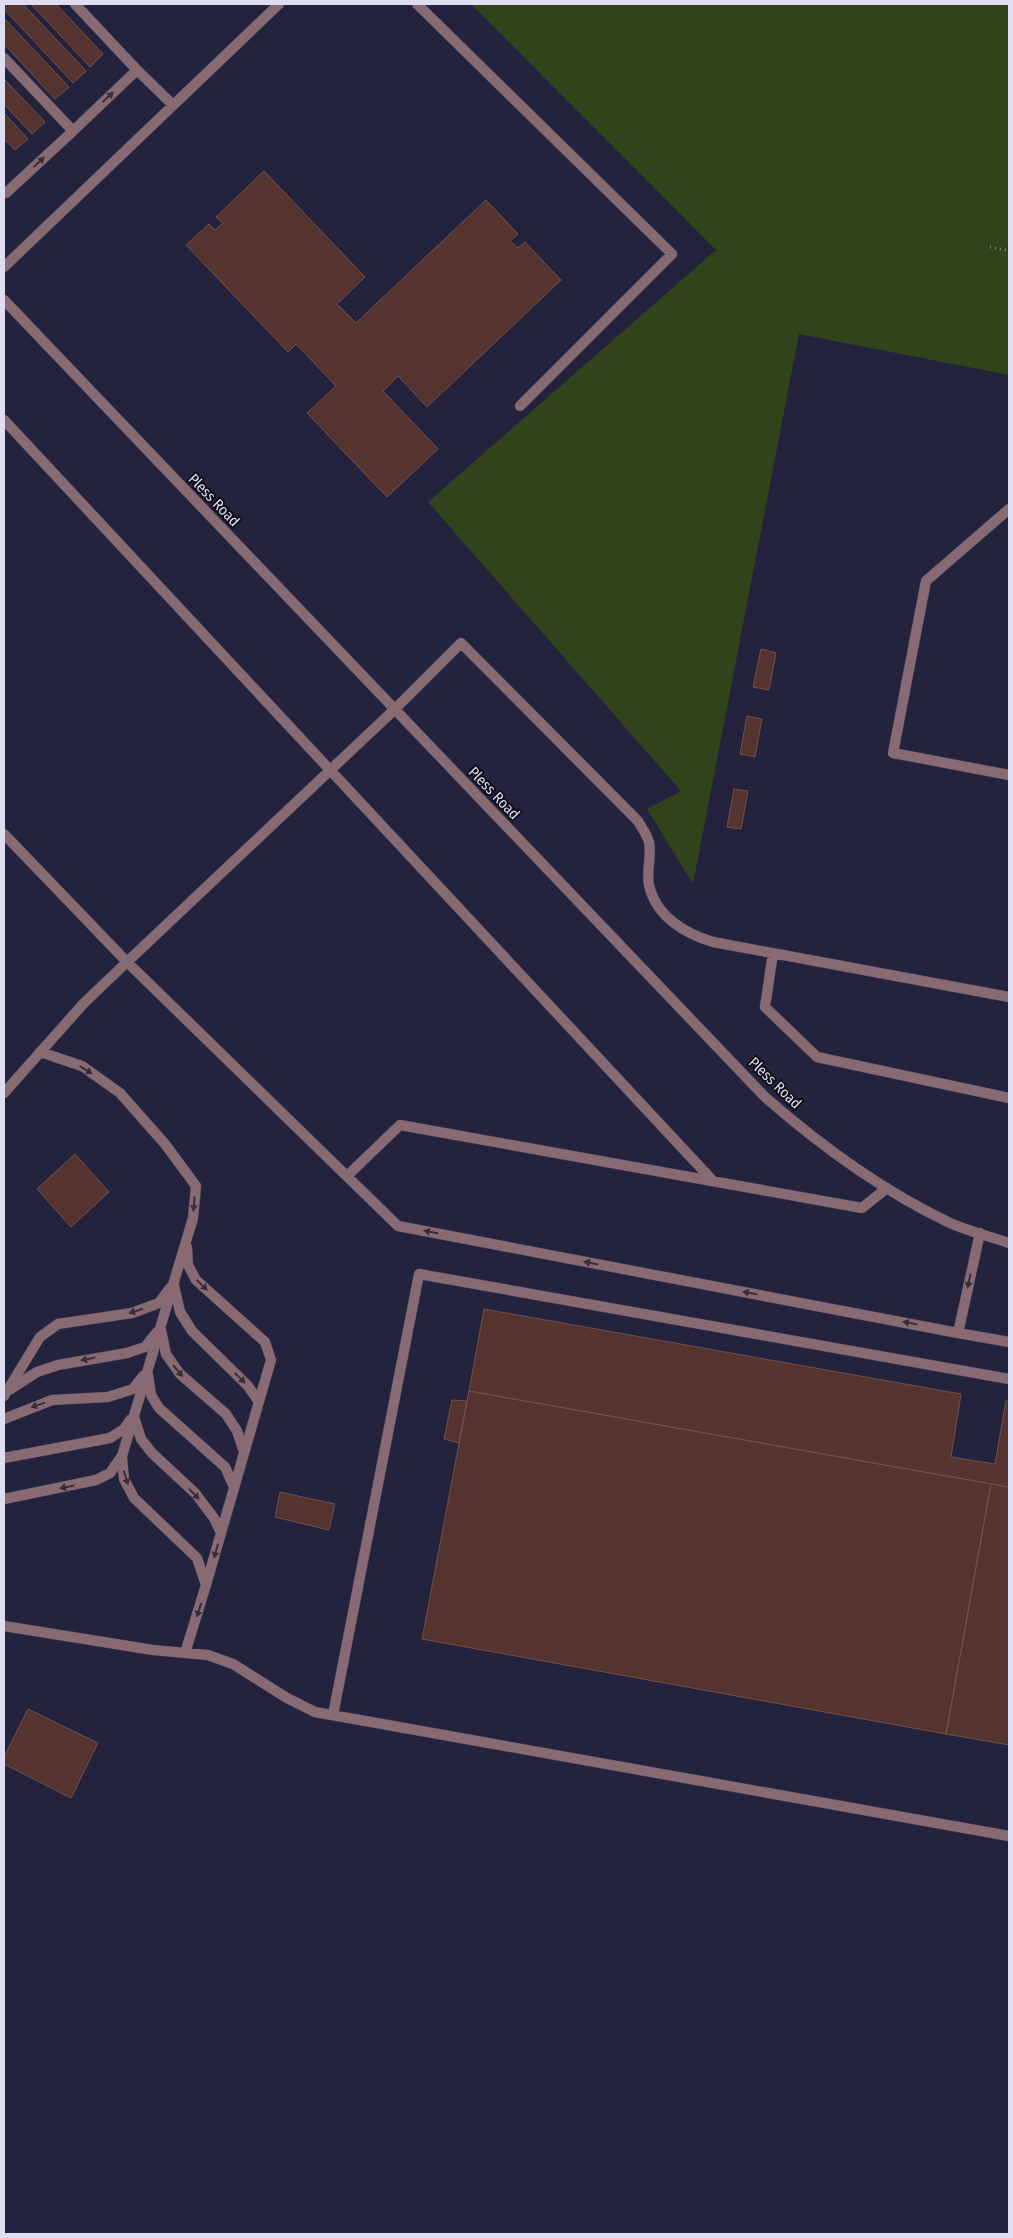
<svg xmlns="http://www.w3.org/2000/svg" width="1013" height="2238" font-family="'Fira Sans Condensed',sans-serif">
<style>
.green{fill:#31431b}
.building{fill:#55332f;stroke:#734f4a}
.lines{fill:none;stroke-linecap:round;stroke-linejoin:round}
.lane-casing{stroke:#42415a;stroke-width:11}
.street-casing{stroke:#42415a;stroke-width:11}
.path{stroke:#828298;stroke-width:3;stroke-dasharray:1 4;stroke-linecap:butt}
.lane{stroke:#886a72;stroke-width:10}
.street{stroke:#886a72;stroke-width:10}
.oneway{fill:#392e39}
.labels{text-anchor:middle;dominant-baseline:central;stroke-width:4;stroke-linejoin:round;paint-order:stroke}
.street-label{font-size:15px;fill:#dedef0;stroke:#0f0e1a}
</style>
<rect width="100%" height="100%" fill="#24233e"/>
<path class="green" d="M 471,4 L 1009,4 L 1009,375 L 799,334 L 693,884 L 647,809 L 681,791 L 428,502 L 716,250 Z"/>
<path class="building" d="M 4,4 L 23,4 L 86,71 L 73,83 L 4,9 Z
M 31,4 L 56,4 L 103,54 L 90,67 Z
M 4,18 L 69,87 L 55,99 L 4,44 Z
M 4,79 L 45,122 L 32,134 L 4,104 Z
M 4,113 L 28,139 L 15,150 L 4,139 Z
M 264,171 L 365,277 L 337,304 L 356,323 L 486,200 L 518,234 L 510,241 L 518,248 L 525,242 L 561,280 L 427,407 L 398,376 L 383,391 L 438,449 L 387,497 L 307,413 L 336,386 L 296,344 L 288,352 L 186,245 L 209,224 L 215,230 L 223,223 L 216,217 Z
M 761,649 L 776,653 L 769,690 L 753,687 Z
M 747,716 L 762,719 L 755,757 L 740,754 Z
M 734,789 L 748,791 L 741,829 L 727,827 Z
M 75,1154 L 109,1192 L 71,1227 L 37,1189 Z
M 484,1309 L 961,1394 L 951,1457 L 995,1464 L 1006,1401 L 1009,1401 L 1009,1487 L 469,1391 Z
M 469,1391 L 991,1484 L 946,1734 L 422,1639 Z
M 452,1400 L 467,1401 L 459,1443 L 444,1439 Z
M 991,1484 L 1009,1487 L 1009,1745 L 946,1734 Z
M 280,1492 L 335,1504 L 329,1530 L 275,1517 Z
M 28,1709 L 98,1743 L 71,1798 L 4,1764 L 4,1757 Z"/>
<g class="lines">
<defs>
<path id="lane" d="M 417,4 L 672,254 L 520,406
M 4,58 L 73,131 L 6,193 L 4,191
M 137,70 L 173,105
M 73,131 L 137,70 L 75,4
M 4,267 L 279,4
M 4,420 L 713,1181
M 1009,509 L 926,581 L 893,753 L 1009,775
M 4,834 L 127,962 L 84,1003 L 4,1093
M 773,953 L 765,1007 L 817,1057 L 1009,1098
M 40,1052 L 82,1066 L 120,1093 L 165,1144 L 196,1186 L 193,1218 L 122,1456 L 124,1479 L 134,1498 L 197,1558 L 206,1585 L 185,1653
M 347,1176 L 400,1125 L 862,1208 L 887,1188
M 980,1233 L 958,1333 L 1009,1342
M 187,1247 L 188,1265 L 196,1280 L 265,1342 L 271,1360 L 206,1585
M 174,1285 L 180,1312 L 192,1331 L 248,1386 L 259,1402
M 161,1330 L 166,1354 L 180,1374 L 226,1414 L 237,1431 L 244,1452
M 958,1333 L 398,1226 L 127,962 L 394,710 L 461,643 L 638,821 C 642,828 647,835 649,842 C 652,856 646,871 649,885 C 656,917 686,934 713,942 L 1009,997
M 148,1375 L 151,1395 L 159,1408 L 225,1467 L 234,1487
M 9,1390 L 37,1372 L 58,1365 L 127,1353 L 145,1347 L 157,1332
M 4,1396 L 40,1337 L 58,1324 L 132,1313 L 159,1303 L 170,1288
M 134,1417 L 141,1439 L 152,1453 L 195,1493 L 214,1518 L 221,1533
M 4,1419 L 52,1400 L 108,1397 L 133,1389 L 143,1376
M 4,1458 L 110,1438 L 124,1429 L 130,1420
M 4,1499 L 96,1480 L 110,1473 L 122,1456
M 4,1626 L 153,1650 L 208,1655 L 233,1664 L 287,1698 L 315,1712 L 1009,1836
M 333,1715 L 419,1274 L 1009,1379"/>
<path id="street" d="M 4,300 L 765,1097 C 821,1146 881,1190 948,1222 C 967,1231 989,1236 1009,1243"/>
</defs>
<use href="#lane" class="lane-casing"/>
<use href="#street" class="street-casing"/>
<path class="path" d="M 990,247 L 1009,251"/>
<use href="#lane" class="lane"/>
<use href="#street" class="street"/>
</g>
<defs><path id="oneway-solid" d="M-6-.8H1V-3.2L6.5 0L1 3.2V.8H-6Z" transform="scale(1.25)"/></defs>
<g class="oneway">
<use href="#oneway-solid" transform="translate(108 97) rotate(-43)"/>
<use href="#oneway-solid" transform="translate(39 162) rotate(-43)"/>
<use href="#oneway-solid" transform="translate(86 1070) rotate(32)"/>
<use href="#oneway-solid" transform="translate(194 1204) rotate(95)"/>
<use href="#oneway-solid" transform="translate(431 1232) rotate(-169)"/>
<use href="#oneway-solid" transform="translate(591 1263) rotate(-169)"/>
<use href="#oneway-solid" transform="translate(969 1281) rotate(102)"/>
<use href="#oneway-solid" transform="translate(202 1285) rotate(44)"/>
<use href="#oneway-solid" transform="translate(750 1293) rotate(-169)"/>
<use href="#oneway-solid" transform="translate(136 1311) rotate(162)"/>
<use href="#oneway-solid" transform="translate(910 1323) rotate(-169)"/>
<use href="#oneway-solid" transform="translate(88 1359) rotate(169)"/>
<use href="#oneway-solid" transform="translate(178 1371) rotate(50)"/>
<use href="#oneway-solid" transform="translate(240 1378) rotate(45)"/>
<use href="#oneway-solid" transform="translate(38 1405) rotate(162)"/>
<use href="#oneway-solid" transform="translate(126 1478) rotate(73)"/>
<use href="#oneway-solid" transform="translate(67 1487) rotate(169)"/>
<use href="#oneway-solid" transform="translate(194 1494) rotate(46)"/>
<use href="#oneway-solid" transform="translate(216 1551) rotate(106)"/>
<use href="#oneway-solid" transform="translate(199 1610) rotate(108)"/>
</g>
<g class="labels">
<g class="street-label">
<text transform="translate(214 500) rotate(46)">Pless Road</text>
<text transform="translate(494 793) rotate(46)">Pless Road</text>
<text transform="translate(775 1083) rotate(44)">Pless Road</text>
</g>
</g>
<rect width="1013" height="2238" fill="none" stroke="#dedef0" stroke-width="10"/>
</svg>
